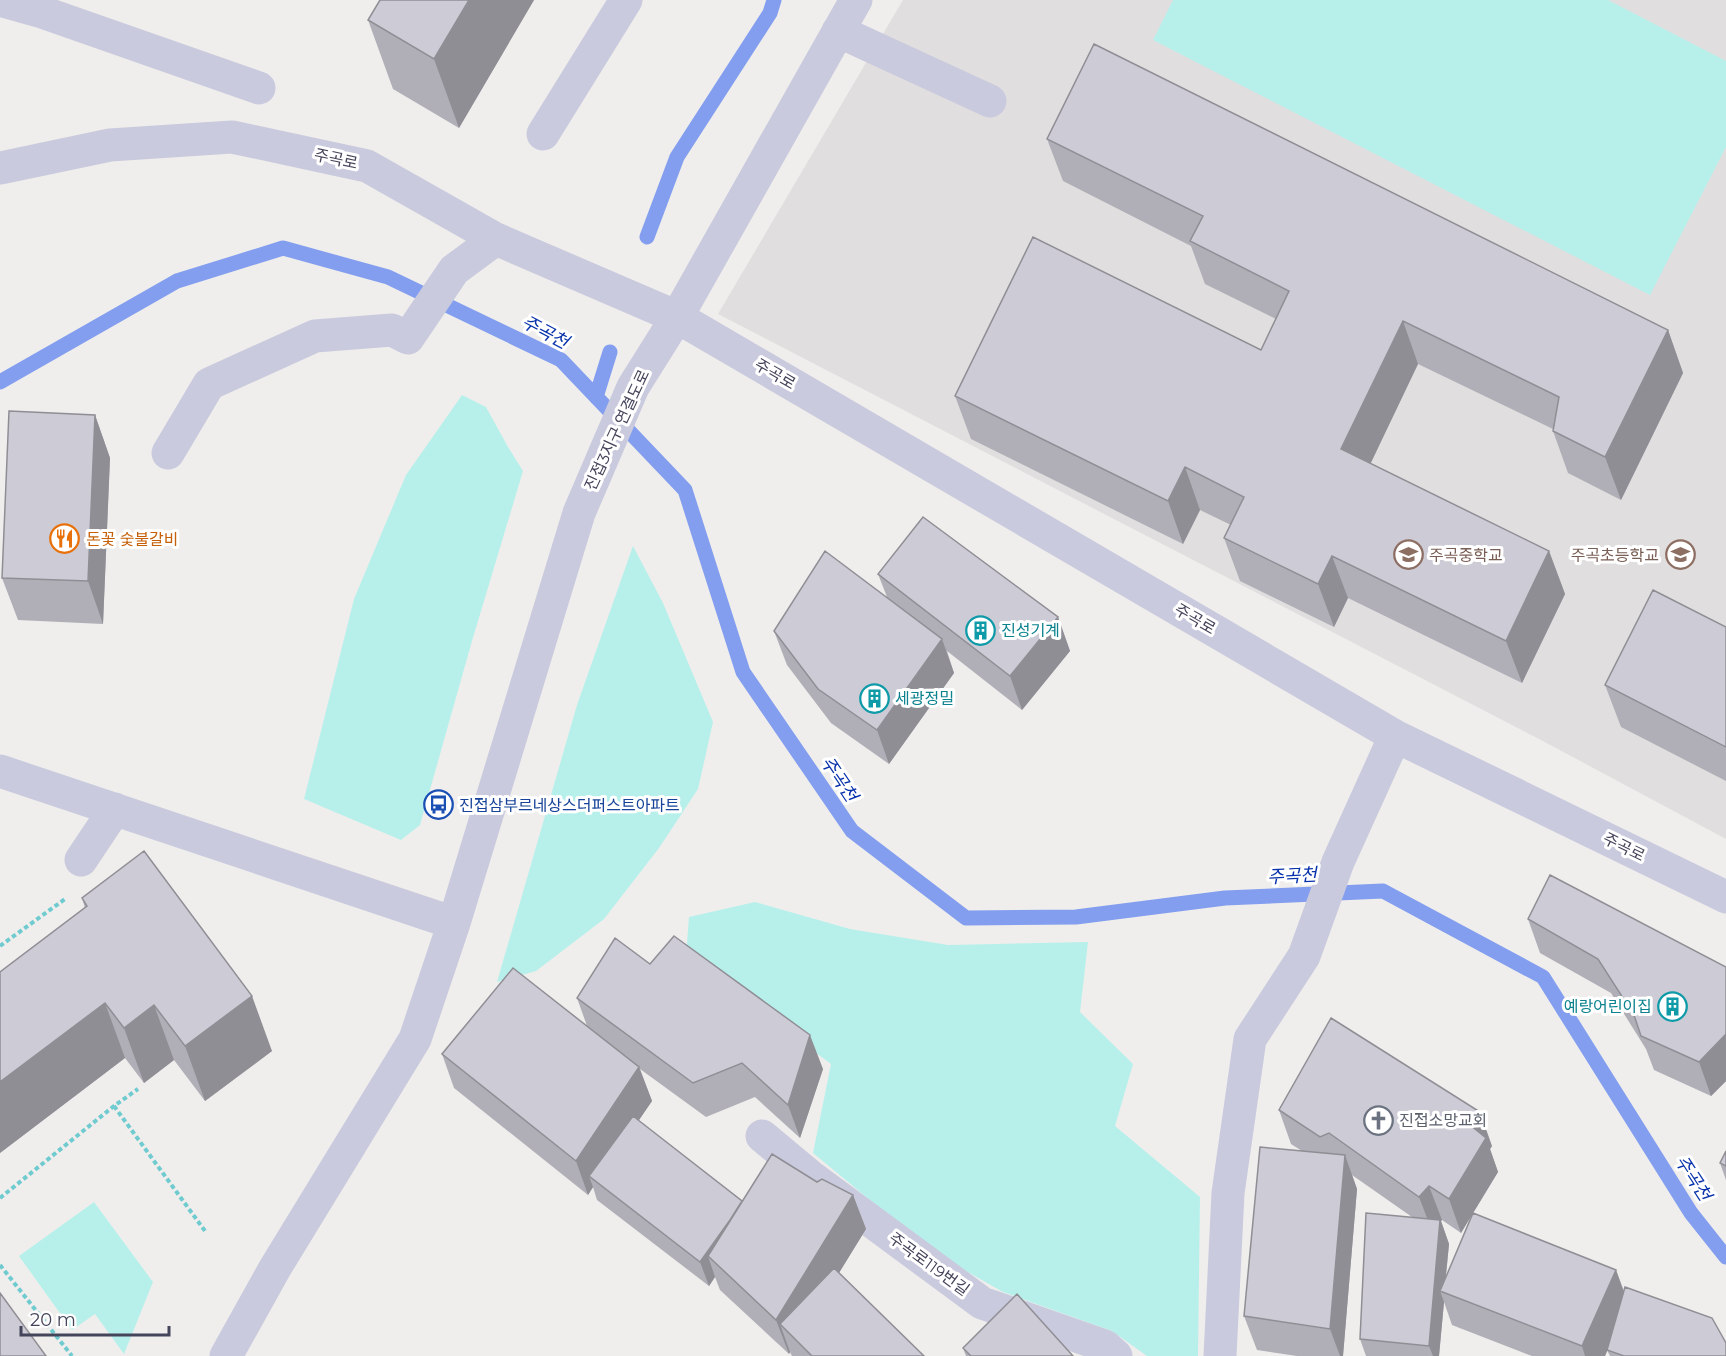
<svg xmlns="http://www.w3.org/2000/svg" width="1726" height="1356" font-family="Montserrat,'Noto Sans KR',sans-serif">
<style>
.education{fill:#e0dede}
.green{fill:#b7f0eb}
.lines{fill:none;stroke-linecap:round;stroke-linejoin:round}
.stream{stroke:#839eef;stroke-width:15}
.path{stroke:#6fcbcf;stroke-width:4;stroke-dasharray:4.5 3;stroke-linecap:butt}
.minor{stroke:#cacade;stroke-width:33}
.wall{fill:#b0afb7;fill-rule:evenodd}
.shaded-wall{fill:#908e95}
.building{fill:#cdcbd5;stroke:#908e95;stroke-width:1.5}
.labels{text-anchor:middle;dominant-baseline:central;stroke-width:6;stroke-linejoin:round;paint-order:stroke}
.street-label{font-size:16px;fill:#44445a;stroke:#fff}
.food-label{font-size:16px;fill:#c56008;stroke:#fff;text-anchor:start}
.education-label{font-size:16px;fill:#785e54;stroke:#fff;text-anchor:start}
.culture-label{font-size:16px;fill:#0d838f;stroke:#fff;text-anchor:start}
.transit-label{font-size:16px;fill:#164399;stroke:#fff;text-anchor:start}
.worship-label{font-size:16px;fill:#5b616d;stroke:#fff;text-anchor:start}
.water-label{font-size:18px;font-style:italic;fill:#0731ab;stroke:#fff}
</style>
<rect width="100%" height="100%" fill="#efeeec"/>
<path class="education" d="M 903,0 L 1726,0 L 1726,839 L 1541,740 L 718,314 Z"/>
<path class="green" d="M 1173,0 L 1608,0 L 1726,61 L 1726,147 L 1650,295 L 1153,40 Z
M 462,395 L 486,407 L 508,447 L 523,471 L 472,641 L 420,825 L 401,840 L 304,799 L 354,599 L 406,475 Z
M 633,546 L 663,603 L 713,722 L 698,789 L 659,848 L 604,919 L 536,971 L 497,982 L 577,705 Z
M 755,902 L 850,929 L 948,945 L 1088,942 L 1080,1012 L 1133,1064 L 1115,1126 L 1200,1197 L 1198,1356 L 1147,1356 L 1112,1331 L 1003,1292 L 934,1253 L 813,1153 L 831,1064 L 686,956 L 689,917 Z
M 94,1202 L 153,1282 L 124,1354 L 95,1314 L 72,1330 L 19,1256 Z"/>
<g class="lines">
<path class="stream" d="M 647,237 L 677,157 L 770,13 L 774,0
M 0,382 L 177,281 L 283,248 L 388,277 L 561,360 L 685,490 L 743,672 L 852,831 L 966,918 L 1076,917 L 1225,898 L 1383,891 L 1543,977 L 1691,1213 L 1726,1257
M 596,397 L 610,352"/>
<path class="path" d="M 0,946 L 65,899
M 114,1106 L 205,1231
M 0,1198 L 114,1106 L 138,1089
M 0,1265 L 72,1356"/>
<path class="minor" d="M 0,0 L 39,11 L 259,88
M 838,31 L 990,101
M 543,134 L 626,0
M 0,168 L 110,145 L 232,137 L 367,166 L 496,239 L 677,317 L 1395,736 L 1726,897
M 168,453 L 209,384 L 315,336 L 392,330 L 408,338 L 454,270 L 496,239
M 0,771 L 454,923
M 81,860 L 115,809
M 762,1136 L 810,1176 L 982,1303 L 1105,1346 L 1116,1356
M 226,1356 L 275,1268 L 415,1039 L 454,923 L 579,513 L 633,387 L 677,317 L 856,0
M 1220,1356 L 1228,1193 L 1250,1039 L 1304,956 L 1338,862 L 1395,736"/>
</g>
<path class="wall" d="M 534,0 L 459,128 L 393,89 L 368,20 Z
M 1047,139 L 1668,330 L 1683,373 L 1621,500 L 1568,473 L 1553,431 L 1553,429 L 1418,364 L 1370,464 L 1549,551 L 1565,594 L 1522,683 L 1348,598 L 1334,627 L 1240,581 L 1224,538 L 1231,525 L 1200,510 L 1183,544 L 971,439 L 955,396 L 1261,350 L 1276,319 L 1205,284 L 1191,246 L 1063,181 Z
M 95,415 L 110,458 L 103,624 L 18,620 L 2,578 Z
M 878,574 L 1058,617 L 1070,651 L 1022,710 L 947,651 L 954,673 L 889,764 L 831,723 L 787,665 L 774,631 L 887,597 Z
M 1726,627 L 1726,781 L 1621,727 L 1605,685 Z
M 82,898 L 272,1051 L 205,1101 L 174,1060 L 144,1083 L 125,1058 L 0,1153 L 85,908 Z
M 1528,919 L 1726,967 L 1726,1081 L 1711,1096 L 1654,1070 L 1646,1049 L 1611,993 L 1540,953 Z
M 650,964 L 823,1069 L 800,1138 L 755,1097 L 706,1117 L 640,1069 L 652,1101 L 638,1121 L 742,1201 L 817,1182 L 853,1195 L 866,1229 L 839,1273 L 924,1356 L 792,1356 L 790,1352 L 789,1354 L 720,1290 L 715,1277 L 709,1286 L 597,1200 L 593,1187 L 588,1195 L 454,1088 L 442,1054 L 587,1026 L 577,998 Z
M 1279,1110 L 1492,1146 L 1490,1149 L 1498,1172 L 1473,1213 L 1616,1270 L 1624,1291 L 1726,1356 L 1610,1356 L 1607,1350 L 1605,1356 L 1532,1356 L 1452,1325 L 1444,1302 L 1439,1356 L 1366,1356 L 1360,1339 L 1412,1217 L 1352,1175 L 1357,1189 L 1343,1356 L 1297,1356 L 1257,1350 L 1244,1316 L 1302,1151 L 1291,1144 ZM 1471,1216 L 1446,1277 L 1449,1244 L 1441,1221 L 1442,1220 L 1461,1233 Z
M 1726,1151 L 1726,1180 L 1720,1163 Z
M 963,1348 L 1073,1356 L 966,1356 Z"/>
<path class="shaded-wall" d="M 469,0 L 534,0 L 459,128 L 434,59 Z
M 1403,321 L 1418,364 L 1357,492 L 1341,449 Z
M 1668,330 L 1683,373 L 1621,500 L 1605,457 Z
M 95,415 L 110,458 L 103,624 L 88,581 Z
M 1185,467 L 1200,510 L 1183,544 L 1168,501 Z
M 1549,551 L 1565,594 L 1522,683 L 1506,641 Z
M 1332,556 L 1348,598 L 1334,627 L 1318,584 Z
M 1058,617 L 1070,651 L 1022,710 L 1010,676 Z
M 942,639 L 954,673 L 889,764 L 877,730 Z
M 252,996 L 272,1051 L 205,1101 L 185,1046 Z
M 105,1003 L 125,1058 L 0,1153 L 0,1082 Z
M 154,1005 L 174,1060 L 144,1083 L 124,1028 Z
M 1726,1034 L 1726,1081 L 1711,1096 L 1699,1062 Z
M 810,1035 L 823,1069 L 800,1138 L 788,1105 Z
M 639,1067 L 652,1101 L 597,1182 L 589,1176 L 593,1187 L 588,1195 L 576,1161 Z
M 1480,1112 L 1492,1146 L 1490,1149 L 1498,1172 L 1461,1233 L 1449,1199 L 1470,1125 Z
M 1345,1155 L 1357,1189 L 1343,1356 L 1340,1356 L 1330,1329 Z
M 1429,1186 L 1442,1220 L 1441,1221 L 1449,1244 L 1444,1293 L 1440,1291 L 1444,1302 L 1439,1356 L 1433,1356 L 1429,1346 L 1432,1231 L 1419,1197 Z
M 853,1195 L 866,1229 L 797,1341 L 780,1324 L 790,1352 L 789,1354 L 776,1320 Z
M 743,1202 L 708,1256 L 715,1277 L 709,1286 L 700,1262 Z
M 1616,1270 L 1628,1304 L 1605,1356 L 1585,1356 L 1582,1346 Z"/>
<path class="building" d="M 380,0 L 469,0 L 434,59 L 368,20 Z
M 1094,44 L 1668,330 L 1605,457 L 1553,431 L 1559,397 L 1403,321 L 1341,449 L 1549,551 L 1506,641 L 1332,556 L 1318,584 L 1224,538 L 1244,497 L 1185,467 L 1168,501 L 955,396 L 1033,237 L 1261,350 L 1289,291 L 1190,241 L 1203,216 L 1047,139 Z
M 9,411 L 95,415 L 88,581 L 2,578 Z
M 923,517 L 1058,617 L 1010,676 L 878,574 Z
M 825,551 L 942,639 L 877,730 L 818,689 L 774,631 Z
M 1653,590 L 1726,627 L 1726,747 L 1605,685 Z
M 144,851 L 252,996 L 185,1046 L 154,1005 L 124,1028 L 105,1003 L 0,1082 L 0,972 L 87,906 L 82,898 Z
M 1550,875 L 1726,967 L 1726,1034 L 1699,1062 L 1641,1036 L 1634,1015 L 1598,959 L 1528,919 Z
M 674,936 L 810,1035 L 788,1105 L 742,1063 L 693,1083 L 577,998 L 615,938 L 650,964 Z
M 513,968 L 639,1067 L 576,1161 L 442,1054 Z
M 1331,1018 L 1480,1112 L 1470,1125 L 1486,1138 L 1449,1199 L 1429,1186 L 1419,1197 L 1329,1133 L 1320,1137 L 1279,1110 Z
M 633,1116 L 742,1201 L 730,1220 L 700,1262 L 589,1176 Z
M 1260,1147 L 1345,1155 L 1330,1329 L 1244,1316 Z
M 1726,1151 L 1726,1166 L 1720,1163 Z
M 772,1154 L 817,1182 L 822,1179 L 853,1195 L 776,1320 L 708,1256 Z
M 1366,1213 L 1440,1220 L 1429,1346 L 1360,1339 Z
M 1473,1213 L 1616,1270 L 1582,1346 L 1440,1291 Z
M 834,1268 L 924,1356 L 812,1356 L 780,1324 Z
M 1625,1287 L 1712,1318 L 1726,1343 L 1726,1356 L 1624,1356 L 1607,1350 Z
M 0,1293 L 46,1356 L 0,1356 Z
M 1017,1294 L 1073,1356 L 971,1356 L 963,1348 Z"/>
<defs>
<symbol id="restaurant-ring" viewBox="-11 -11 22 22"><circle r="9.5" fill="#fff" stroke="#e8710a" stroke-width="1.5"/><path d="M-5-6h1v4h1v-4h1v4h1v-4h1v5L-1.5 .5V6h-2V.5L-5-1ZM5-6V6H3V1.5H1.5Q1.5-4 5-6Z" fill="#e8710a"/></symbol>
<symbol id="school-ring" viewBox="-11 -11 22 22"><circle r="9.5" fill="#fff" stroke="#8d6e63" stroke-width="1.5"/><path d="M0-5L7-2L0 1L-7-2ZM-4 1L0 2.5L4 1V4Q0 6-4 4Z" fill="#8d6e63"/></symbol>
<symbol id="building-ring" viewBox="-11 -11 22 22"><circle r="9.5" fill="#fff" stroke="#0f9aa8" stroke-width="1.5"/><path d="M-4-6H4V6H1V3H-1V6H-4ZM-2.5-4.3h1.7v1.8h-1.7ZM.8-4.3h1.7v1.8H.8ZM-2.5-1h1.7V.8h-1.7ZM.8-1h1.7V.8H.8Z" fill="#0f9aa8"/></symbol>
<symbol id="bus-ring" viewBox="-11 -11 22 22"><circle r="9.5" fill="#fff" stroke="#1a4fb4" stroke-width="1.5"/><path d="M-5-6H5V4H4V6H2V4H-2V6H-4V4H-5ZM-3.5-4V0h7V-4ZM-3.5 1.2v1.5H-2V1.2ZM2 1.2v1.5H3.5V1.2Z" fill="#1a4fb4"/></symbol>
<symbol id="church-ring" viewBox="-11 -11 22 22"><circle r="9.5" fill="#fff" stroke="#6b7280" stroke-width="1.5"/><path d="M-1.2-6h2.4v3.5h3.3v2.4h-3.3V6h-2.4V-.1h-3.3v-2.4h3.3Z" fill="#6b7280"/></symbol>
</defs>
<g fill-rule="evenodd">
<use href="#restaurant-ring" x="48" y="522" width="33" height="33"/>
<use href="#school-ring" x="1392" y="538" width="33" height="33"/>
<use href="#school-ring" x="1664" y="538" width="33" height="33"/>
<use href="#building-ring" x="964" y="614" width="33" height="33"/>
<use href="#building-ring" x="858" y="682" width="33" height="33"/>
<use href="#bus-ring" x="422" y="788" width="33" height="33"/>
<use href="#building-ring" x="1656" y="990" width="33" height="33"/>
<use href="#church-ring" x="1362" y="1104" width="33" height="33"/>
</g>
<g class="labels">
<g class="street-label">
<text transform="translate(336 159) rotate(12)">주곡로</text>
<text transform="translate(775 374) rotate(30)">주곡로</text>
<text transform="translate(617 430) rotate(-65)">진접3지구 연결도로</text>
<text transform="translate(1195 619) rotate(30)">주곡로</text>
<text transform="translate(1624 847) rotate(26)">주곡로</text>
<text transform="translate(929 1264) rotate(36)">주곡로119번길</text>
</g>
<g class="food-label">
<text x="86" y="539">돈꽃 숯불갈비</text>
</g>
<g class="education-label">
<text x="1429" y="555">주곡중학교</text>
<text x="1659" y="555" text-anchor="end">주곡초등학교</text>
</g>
<g class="culture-label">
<text x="1001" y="630">진성기계</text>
<text x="895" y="698">세광정밀</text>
<text x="1652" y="1006" text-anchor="end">예랑어린이집</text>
</g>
<g class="transit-label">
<text x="459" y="805">진접삼부르네상스더퍼스트아파트</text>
</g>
<g class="worship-label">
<text x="1399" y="1120">진접소망교회</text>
</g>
<g class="water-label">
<text transform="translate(545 332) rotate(28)">주곡천</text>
<text transform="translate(839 779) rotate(56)">주곡천</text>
<text transform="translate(1292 876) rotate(-3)">주곡천</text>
<text transform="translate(1693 1178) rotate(57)">주곡천</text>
</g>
</g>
<path d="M21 1326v9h148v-9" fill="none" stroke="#44445a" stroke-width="3"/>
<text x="30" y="1326" font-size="18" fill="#44445a" stroke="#ffffff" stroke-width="4.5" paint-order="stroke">20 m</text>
</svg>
